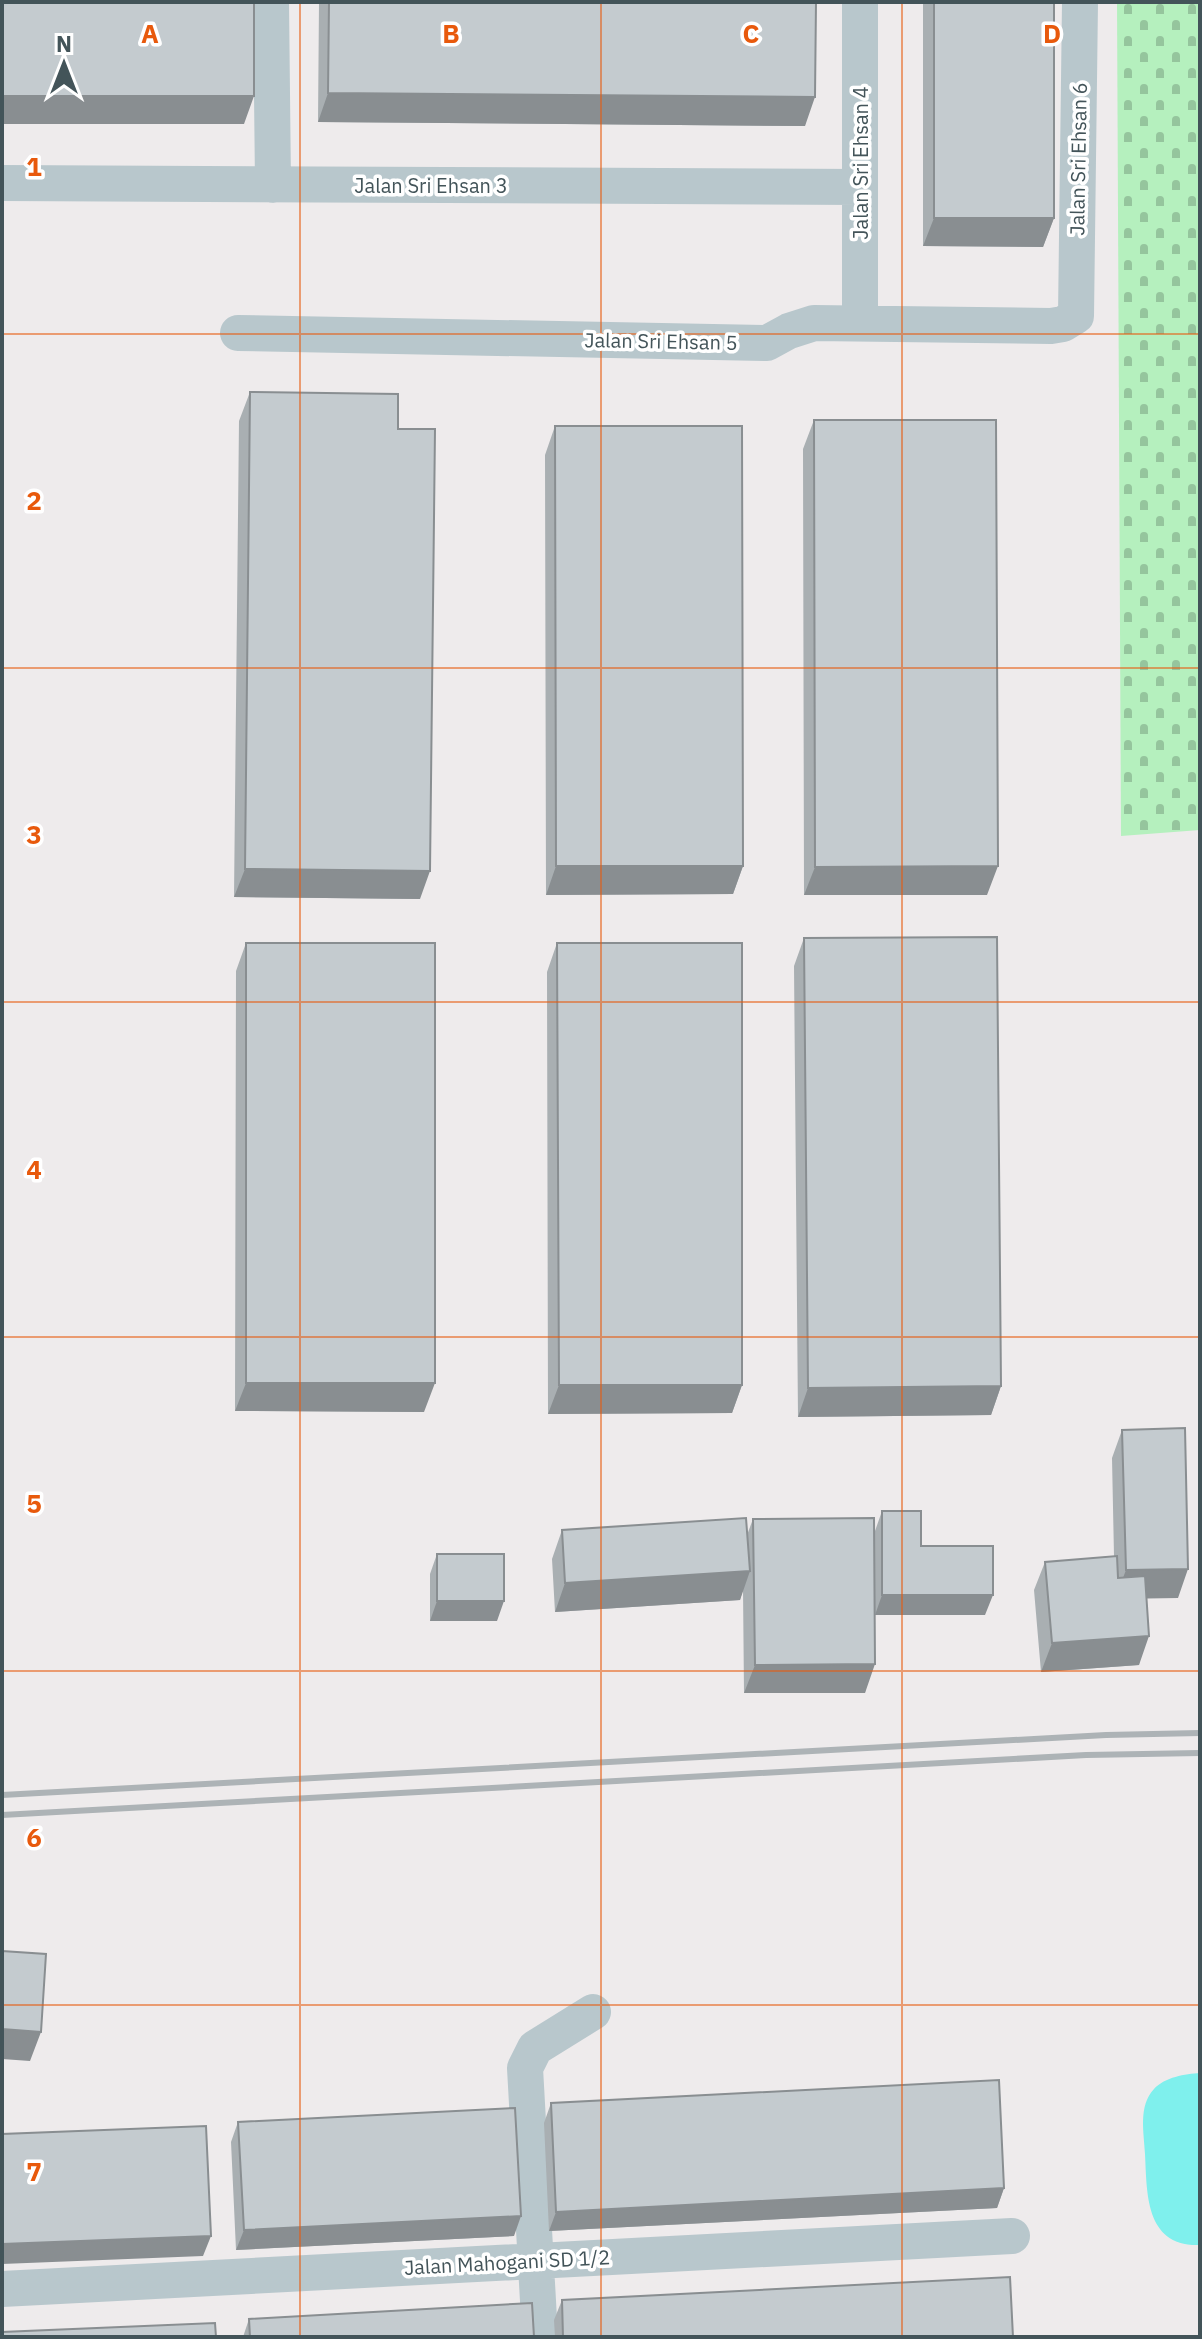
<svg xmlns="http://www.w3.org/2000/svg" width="1202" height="2339" font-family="'IBM Plex Sans',sans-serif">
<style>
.cemetery{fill:url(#cemetery-stones)}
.water{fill:#7ff0ed}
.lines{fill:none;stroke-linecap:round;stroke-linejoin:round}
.minor{stroke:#b8c7cc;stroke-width:36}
.rail{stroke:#adb3b6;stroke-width:6}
.wall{fill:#a9afb2}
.shaded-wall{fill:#898e91}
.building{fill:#c4cbcf;stroke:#898e91;stroke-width:2}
.grid{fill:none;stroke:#e8590c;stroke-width:2;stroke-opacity:0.55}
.labels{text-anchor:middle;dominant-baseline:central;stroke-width:7;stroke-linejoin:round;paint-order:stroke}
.street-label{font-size:20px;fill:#435459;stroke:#fff}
.grid-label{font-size:26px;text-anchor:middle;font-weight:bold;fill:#e8590c;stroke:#fff;stroke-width:7;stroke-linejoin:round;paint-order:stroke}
</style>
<defs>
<pattern id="cemetery-stones" width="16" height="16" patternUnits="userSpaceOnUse" patternTransform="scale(2)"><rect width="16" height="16" fill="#b5f0be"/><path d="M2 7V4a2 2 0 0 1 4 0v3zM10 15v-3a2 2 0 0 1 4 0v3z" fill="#95c59d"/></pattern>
</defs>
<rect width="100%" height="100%" fill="#eeebec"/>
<path class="cemetery" d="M 1117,2 L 1200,2 L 1200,830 L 1121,836 Z"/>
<path class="water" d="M 1200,2073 L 1200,2245 C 1145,2247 1147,2193 1145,2154 C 1144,2132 1138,2106 1154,2089 C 1165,2077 1185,2074 1200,2073 Z"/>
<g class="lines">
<path class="minor" d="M 271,2 L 273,185
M 860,2 L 860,323
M 2,183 L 860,187
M 238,333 L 767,343 L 789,331 L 814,323 L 1051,326 L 1063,324 L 1076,316 L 1080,2
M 2,2289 L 1012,2236
M 540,2337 L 525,2068 L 535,2048 L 593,2012"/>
<path class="rail" d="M 2,1795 L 1106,1735 L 1200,1733
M 2,1815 L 1086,1755 L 1200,1753"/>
</g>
<path class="wall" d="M 319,2 L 816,2 L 805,126 L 318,122 Z
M 923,2 L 1054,2 L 1054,218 L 1043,247 L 923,246 Z
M 250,392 L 398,429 L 420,899 L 234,897 L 239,421 Z
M 814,420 L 987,895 L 804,895 L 803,449 Z
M 555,426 L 743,866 L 733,894 L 546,895 L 545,455 Z
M 804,938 L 1001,1386 L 991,1415 L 798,1417 L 794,966 Z
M 246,943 L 424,1412 L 235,1411 L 236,971 Z
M 557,943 L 742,1385 L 732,1413 L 548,1414 L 547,972 Z
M 1122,1430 L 1178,1598 L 1146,1598 L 1139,1665 L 1041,1672 L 1034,1590 L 1045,1562 L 1114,1556 L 1112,1458 Z
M 882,1511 L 921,1546 L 985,1615 L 875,1615 L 865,1693 L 744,1693 L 743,1589 L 740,1600 L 555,1612 L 552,1559 L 562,1530 L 747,1535 L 753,1519 L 875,1531 Z
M 437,1554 L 497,1621 L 430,1621 L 430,1574 Z
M 551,2103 L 1004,2188 L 997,2208 L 549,2231 L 544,2123 Z
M 238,2122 L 514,2236 L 236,2250 L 231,2142 Z
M 562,2300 L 1013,2337 L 555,2337 L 554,2320 Z
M 249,2319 L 534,2337 L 243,2337 Z"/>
<path class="shaded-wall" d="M 328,93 L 815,97 L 805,126 L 318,122 Z
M 2,96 L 254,96 L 244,124 L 2,124 Z
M 934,218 L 1054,218 L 1043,247 L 923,246 Z
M 556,866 L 743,866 L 733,894 L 546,895 Z
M 998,866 L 987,895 L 804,895 L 815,867 Z
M 245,869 L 430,871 L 420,899 L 234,897 Z
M 246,1383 L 435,1383 L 424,1412 L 235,1411 Z
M 559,1385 L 742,1385 L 732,1413 L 548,1414 Z
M 1001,1386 L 991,1415 L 798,1417 L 808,1388 Z
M 1188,1569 L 1178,1598 L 1115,1599 L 1126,1570 Z
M 750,1571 L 740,1600 L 555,1612 L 565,1583 Z
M 882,1595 L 993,1595 L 985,1615 L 875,1615 Z
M 437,1601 L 504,1601 L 497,1621 L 430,1621 Z
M 1149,1636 L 1139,1665 L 1041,1672 L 1052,1643 Z
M 875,1664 L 865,1693 L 744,1693 L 755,1665 Z
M 2,2029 L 41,2032 L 30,2061 L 2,2059 Z
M 1004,2188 L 997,2208 L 549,2231 L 556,2212 Z
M 521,2216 L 514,2236 L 236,2250 L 244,2230 Z
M 211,2236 L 203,2256 L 2,2264 L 2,2244 Z"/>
<path class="building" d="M 2,2 L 254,2 L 254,96 L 2,96 Z
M 329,2 L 816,2 L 815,97 L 328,93 Z
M 934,2 L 1054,2 L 1054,218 L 934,218 Z
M 250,392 L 398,394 L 398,429 L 435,429 L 430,871 L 245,869 Z
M 814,420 L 996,420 L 998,866 L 815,867 Z
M 555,426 L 742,426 L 743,866 L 556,866 Z
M 997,937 L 1001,1386 L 808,1388 L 804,938 Z
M 246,943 L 435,943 L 435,1383 L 246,1383 Z
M 557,943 L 742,943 L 742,1385 L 559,1385 Z
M 1185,1428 L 1188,1569 L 1126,1570 L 1122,1430 Z
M 882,1511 L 921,1511 L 921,1546 L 993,1546 L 993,1595 L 882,1595 Z
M 746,1518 L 750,1571 L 565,1583 L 562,1530 Z
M 874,1518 L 875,1664 L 755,1665 L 753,1519 Z
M 437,1554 L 504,1554 L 504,1601 L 437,1601 Z
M 1117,1556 L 1118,1578 L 1145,1576 L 1149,1636 L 1052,1643 L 1045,1562 Z
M 2,1951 L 46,1954 L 41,2032 L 2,2029 Z
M 999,2080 L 1004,2188 L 556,2212 L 551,2103 Z
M 515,2108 L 521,2216 L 244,2230 L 238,2122 Z
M 206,2126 L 211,2236 L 2,2244 L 2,2134 Z
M 1010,2277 L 1013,2337 L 563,2337 L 562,2300 Z
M 532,2303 L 534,2337 L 250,2337 L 249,2319 Z
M 215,2323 L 216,2337 L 2,2337 L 2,2332 Z"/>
<path class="grid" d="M 300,2 L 300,2337M 601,2 L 601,2337M 902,2 L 902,2337M 2,334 L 1200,334M 2,668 L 1200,668M 2,1002 L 1200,1002M 2,1337 L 1200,1337M 2,1671 L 1200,1671M 2,2005 L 1200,2005"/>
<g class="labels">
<g class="street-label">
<text transform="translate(1078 159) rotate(-89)">Jalan Sri Ehsan 6</text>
<text transform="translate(860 163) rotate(-90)">Jalan Sri Ehsan 4</text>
<text x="431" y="185">Jalan Sri Ehsan 3</text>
<text transform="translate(661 341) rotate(1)">Jalan Sri Ehsan 5</text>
<text transform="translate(507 2262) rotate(-3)">Jalan Mahogani SD 1/2</text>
</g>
</g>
<g class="grid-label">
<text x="150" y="43">A</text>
<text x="451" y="43">B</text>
<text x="751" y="43">C</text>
<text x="1052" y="43">D</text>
<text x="34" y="176">1</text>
<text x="34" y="510">2</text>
<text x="34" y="844">3</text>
<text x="34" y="1179">4</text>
<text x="34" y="1513">5</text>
<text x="34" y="1847">6</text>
<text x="34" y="2181">7</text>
</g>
<rect width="1202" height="2339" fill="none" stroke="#435459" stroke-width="8"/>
<g transform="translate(64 64)" stroke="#ffffff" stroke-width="6" paint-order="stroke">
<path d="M0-6L14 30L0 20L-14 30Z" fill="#435459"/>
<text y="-12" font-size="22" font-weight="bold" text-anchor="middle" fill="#435459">N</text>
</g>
</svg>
